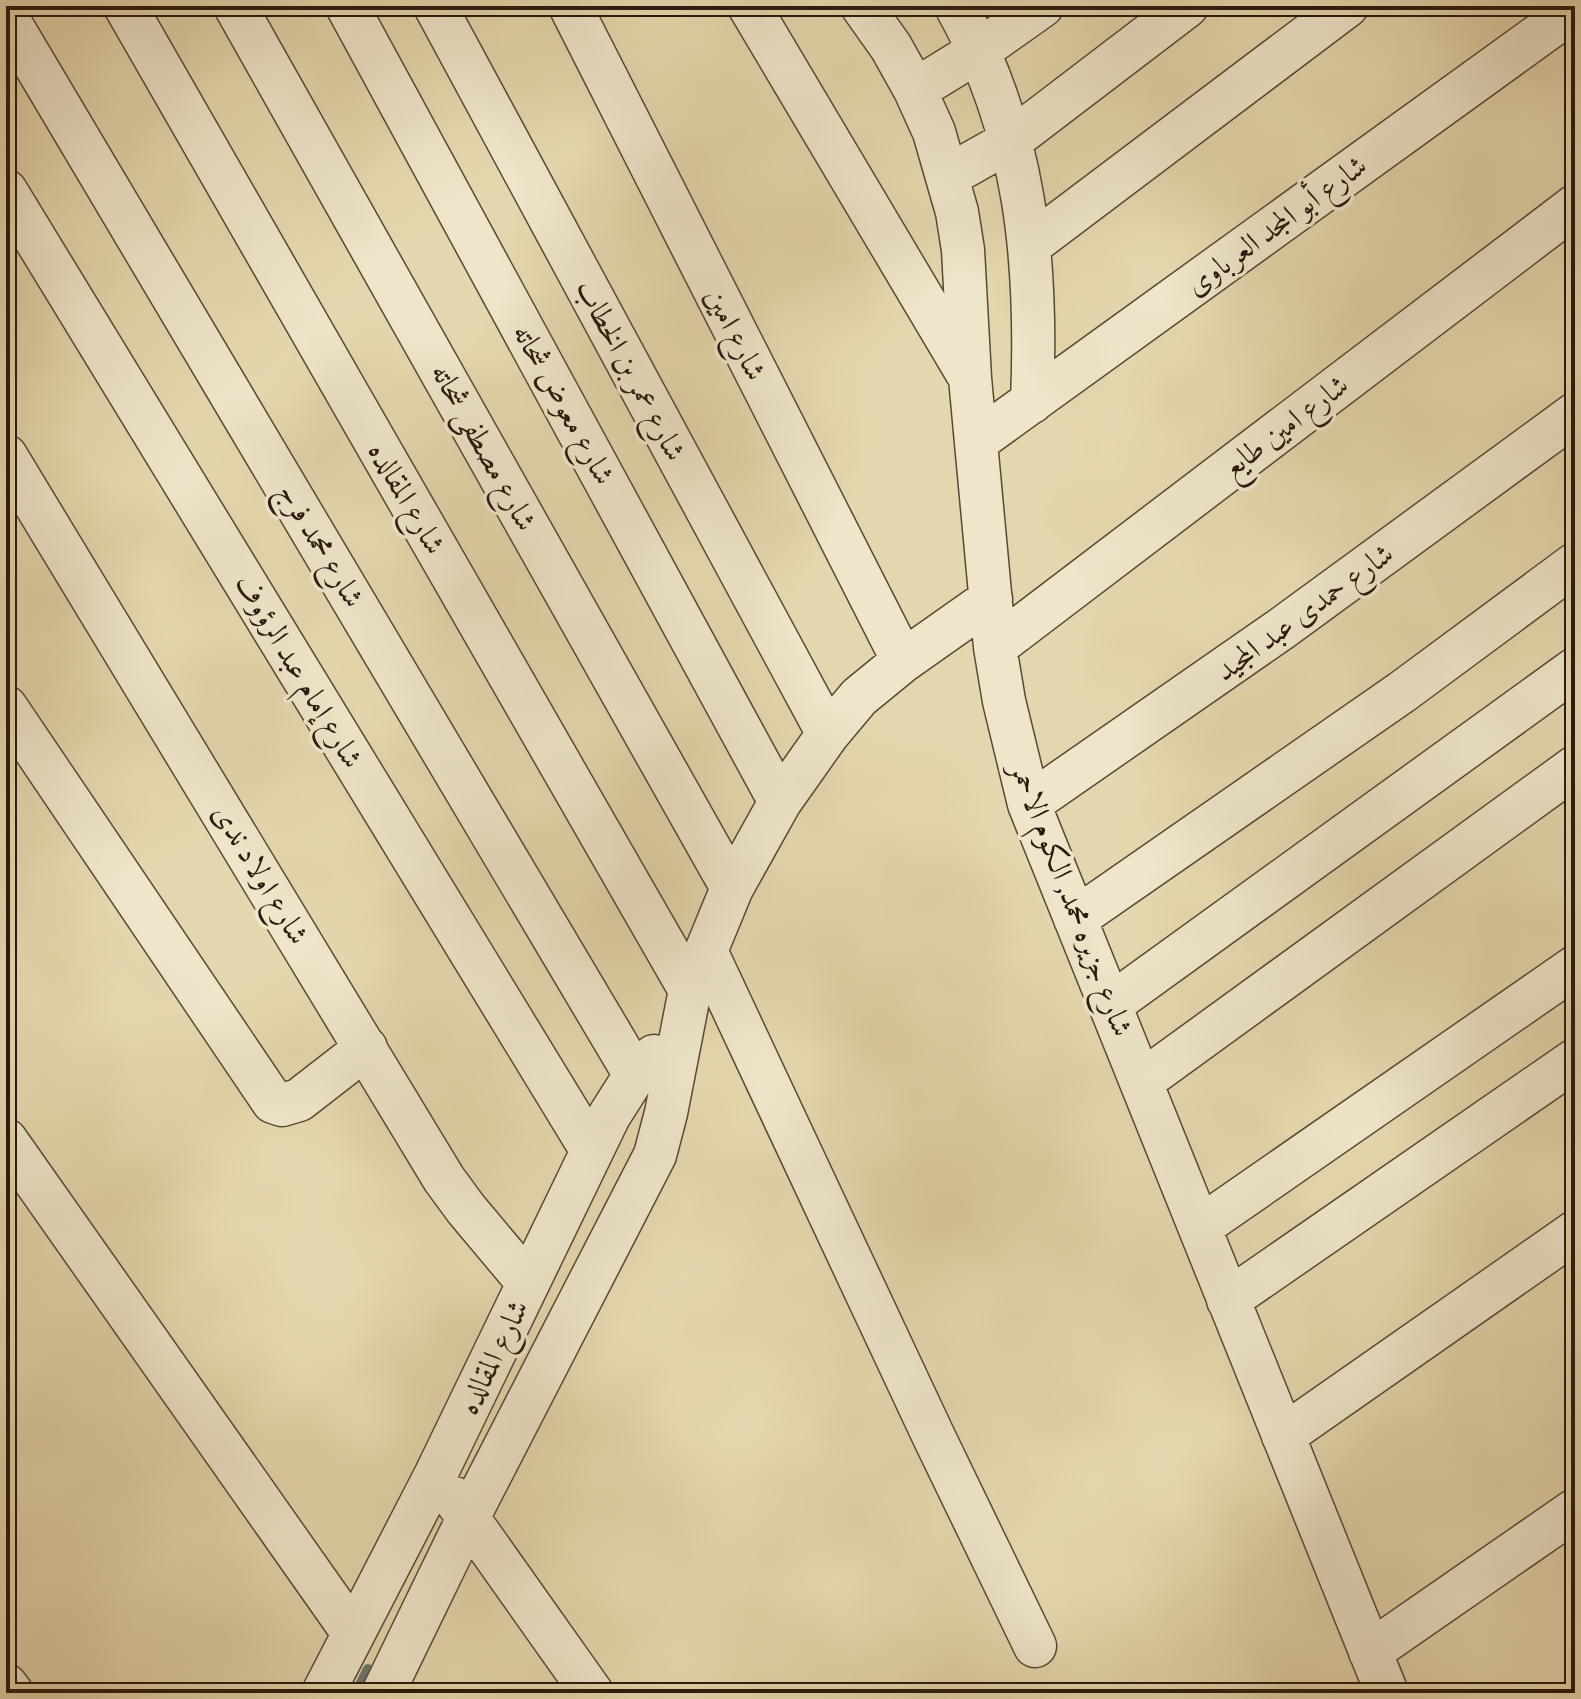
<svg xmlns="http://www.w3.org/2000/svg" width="1581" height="1699" font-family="Alegreya,Amiri,serif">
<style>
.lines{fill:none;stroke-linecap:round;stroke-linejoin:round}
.stream{stroke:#6c7871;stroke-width:10}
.minor-casing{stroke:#584836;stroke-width:45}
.minor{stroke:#eee5ca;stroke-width:42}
.labels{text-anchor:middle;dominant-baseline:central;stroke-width:7;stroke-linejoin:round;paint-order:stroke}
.street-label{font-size:30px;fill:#29190f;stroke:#eee5ca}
</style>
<rect width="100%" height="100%" fill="#e5d7ad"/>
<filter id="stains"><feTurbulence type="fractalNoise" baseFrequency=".0025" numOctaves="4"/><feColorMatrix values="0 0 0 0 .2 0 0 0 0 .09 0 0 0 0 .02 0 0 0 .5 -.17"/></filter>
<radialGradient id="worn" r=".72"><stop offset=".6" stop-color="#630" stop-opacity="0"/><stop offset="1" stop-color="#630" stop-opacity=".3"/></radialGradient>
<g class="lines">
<path class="stream" d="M 356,1693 L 368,1669"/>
<defs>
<path id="minor" d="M 125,6 L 690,990
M 235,6 L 732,888
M 347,6 L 780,802
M 435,6 L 828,734
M 570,6 L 903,661
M 749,6 L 967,373
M 862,6 L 891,47 L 915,90 L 934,132 L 957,212 L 963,250 L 970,378 L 995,647 L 1004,701 L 1029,804 L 1387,1693
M 956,6 C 1026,133 1038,259 1032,402
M 6,16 L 635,1075
M 915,90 L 980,50 L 1042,6
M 948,176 L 1010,141 L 1187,6
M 6,191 L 592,1151
M 1030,245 L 1347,6
M 977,441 L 1575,9
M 6,456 L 444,1179 L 466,1209 L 528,1283
M 995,647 L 1575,206
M 6,707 L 273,1102 L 282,1105 L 299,1100 L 366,1048
M 1029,804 L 1281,629 L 1575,414
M 1075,919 L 1402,692 L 1575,564
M 706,951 L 933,1435 L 1035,1646
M 1110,1005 L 1575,669
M 1141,1082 L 1575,767
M 6,1140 L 353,1633
M 1200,1227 L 1575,967
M 1228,1300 L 1575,1060
M 1283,1436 L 1575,1232
M 454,1498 L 592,1693
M 1370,1652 L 1575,1510
M 6,1685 L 12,1693
M 323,1693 L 436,1474 L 609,1116 L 635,1075 L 654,1056
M 383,1693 L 468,1518 L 655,1155 L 666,1113 L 690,990 L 732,888 L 780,802 L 828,734 L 859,697 L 903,661 L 991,599"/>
</defs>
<use href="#minor" class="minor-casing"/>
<use href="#minor" class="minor"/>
</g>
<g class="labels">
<g class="street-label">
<text transform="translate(1276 225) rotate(-36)">شارع أبو المجد العرباوى</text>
<text transform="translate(736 334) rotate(63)">شارع امين</text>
<text transform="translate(631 370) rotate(62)">شارع عمر بن الخطاب</text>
<text transform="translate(564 404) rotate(61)">شارع معوض شحاته</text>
<text transform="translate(1285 426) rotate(-37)">شارع امين طايع</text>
<text transform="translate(484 447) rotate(61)">شارع مصطفى شحاته</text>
<text transform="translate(407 498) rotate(60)">شارع المقالده</text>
<text transform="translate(321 545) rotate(59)">شارع محمد فرج</text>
<text transform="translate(1304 612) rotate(-36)">شارع حمدى عبد المجيد</text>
<text transform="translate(299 671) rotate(59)">شارع إمام عبد الرؤوف</text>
<text transform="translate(261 874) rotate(59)">شارع اولاد ندى</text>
<text transform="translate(1072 899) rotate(69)">شارع جزيره محمد, الكوم الاحمر</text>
<text transform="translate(493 1357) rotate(-64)">شارع المقالده</text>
</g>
</g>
<rect width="1581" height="1699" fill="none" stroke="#e5d7ad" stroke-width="32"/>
<rect x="8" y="8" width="1565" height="1683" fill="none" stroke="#29190f" stroke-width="4"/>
<rect x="16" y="16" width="1549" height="1667" fill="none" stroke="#29190f" stroke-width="2"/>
<rect width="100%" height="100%" filter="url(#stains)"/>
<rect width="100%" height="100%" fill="url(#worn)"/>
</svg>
